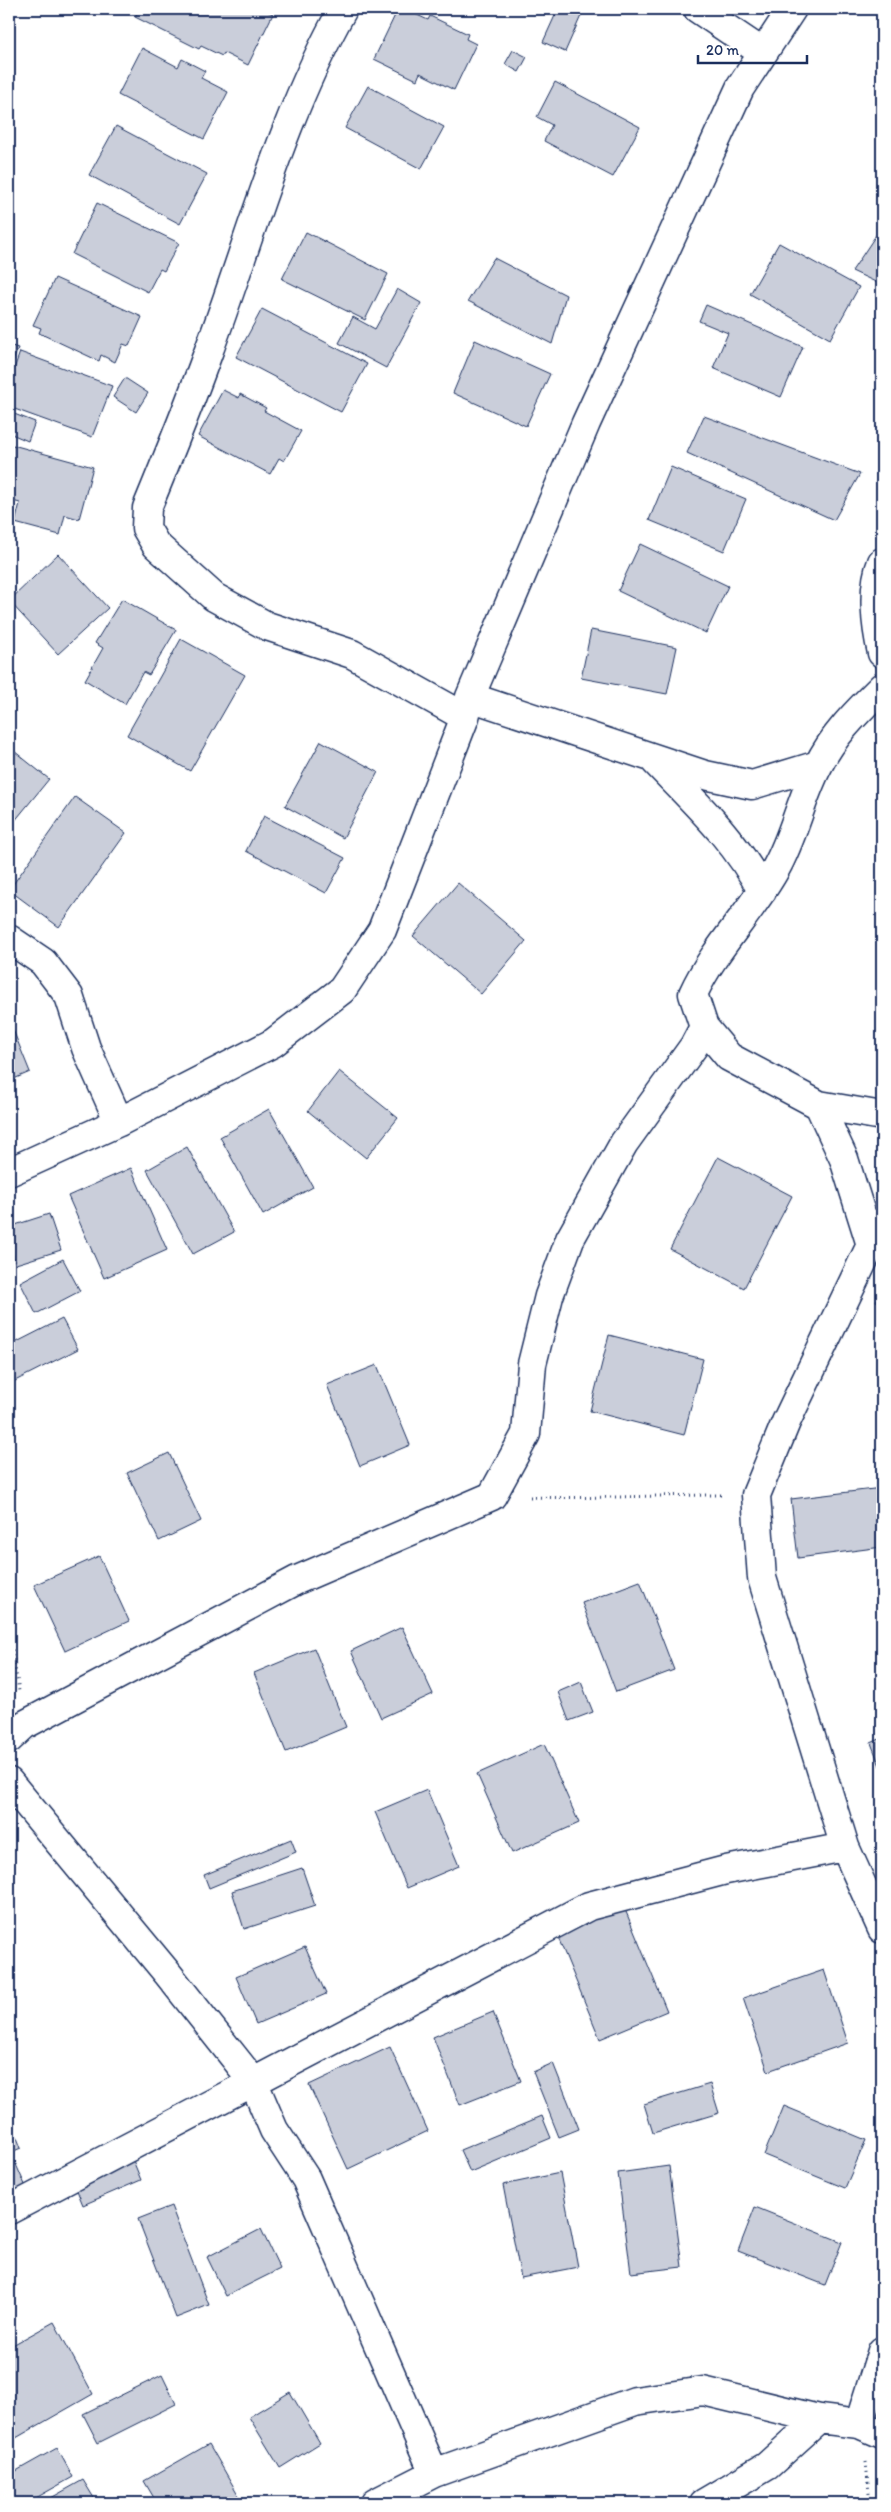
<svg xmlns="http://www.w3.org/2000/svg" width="891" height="2512" font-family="Itim,sans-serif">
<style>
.building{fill:#caceda;stroke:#1b2f5e}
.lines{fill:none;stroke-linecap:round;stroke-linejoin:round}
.minor-casing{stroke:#1b2f5e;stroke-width:31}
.path{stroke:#1b2f5e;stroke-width:3;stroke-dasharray:1 4;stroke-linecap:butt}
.minor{stroke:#fff;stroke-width:28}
</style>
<rect width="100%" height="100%" fill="#fff"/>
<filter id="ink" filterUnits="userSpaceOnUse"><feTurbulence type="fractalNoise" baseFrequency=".02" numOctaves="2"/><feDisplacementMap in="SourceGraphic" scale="10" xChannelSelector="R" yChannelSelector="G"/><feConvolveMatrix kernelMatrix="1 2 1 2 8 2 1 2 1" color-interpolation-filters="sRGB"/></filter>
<g filter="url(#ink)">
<path class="building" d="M 139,9 L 262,9 L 273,14 L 248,65 L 224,53 L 222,56 L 201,46 L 199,49 L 135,17 Z
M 398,9 L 404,9 L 428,20 L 430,16 L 468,34 L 466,39 L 476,44 L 454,90 L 420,73 L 417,80 L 374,59 Z
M 558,9 L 584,9 L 565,52 L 543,42 Z
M 142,48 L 178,67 L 182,59 L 205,71 L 201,78 L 228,92 L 204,139 L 118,95 Z
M 513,50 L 527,57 L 519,72 L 505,64 Z
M 555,82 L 640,127 L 613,177 L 544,141 L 552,125 L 537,117 Z
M 368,86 L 444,127 L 421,169 L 345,128 Z
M 116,126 L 207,174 L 180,224 L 89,175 Z
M 97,203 L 179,243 L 164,271 L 160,269 L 148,292 L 72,254 Z
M 880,229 L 882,230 L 882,285 L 852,271 Z
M 306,232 L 388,274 L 365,320 L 282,279 Z
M 779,243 L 859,287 L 830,339 L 750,294 Z
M 494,258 L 566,295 L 552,344 L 468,301 Z
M 55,278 L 142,317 L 129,346 L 123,344 L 115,362 L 101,355 L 99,361 L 39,333 L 41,328 L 33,325 Z
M 397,289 L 421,303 L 386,368 L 339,343 L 353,317 L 375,329 Z
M 706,305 L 803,347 L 781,397 L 713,368 L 728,333 L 699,321 Z
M 262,309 L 367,364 L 341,412 L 236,357 Z
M 475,340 L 550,374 L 526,426 L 453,393 Z
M 9,345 L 18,348 L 9,373 Z
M 20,352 L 112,386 L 92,437 L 9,407 L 9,383 Z
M 125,378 L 148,393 L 136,412 L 113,397 Z
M 223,390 L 239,398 L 240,394 L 266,408 L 264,411 L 301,431 L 284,461 L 279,458 L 270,474 L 198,436 Z
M 9,412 L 35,422 L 28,441 L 9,433 Z
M 704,416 L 860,474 L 834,520 L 687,453 Z
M 9,444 L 93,467 L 79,519 L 65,515 L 60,535 L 15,523 L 20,503 L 9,500 Z
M 671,467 L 746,499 L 724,551 L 649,520 Z
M 640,544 L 728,586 L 706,633 L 618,591 Z
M 58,554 L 108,608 L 58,654 L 9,601 Z
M 122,599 L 176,630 L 149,675 L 143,672 L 125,704 L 85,680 L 103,648 L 95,643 Z
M 591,630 L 677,647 L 667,694 L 581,678 Z
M 181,639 L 245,675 L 190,771 L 127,735 Z
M 321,741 L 378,772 L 343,838 L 285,806 Z
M 9,747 L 49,779 L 9,828 Z
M 75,797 L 126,833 L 59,927 L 9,890 Z
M 264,816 L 345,858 L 326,893 L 246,851 Z
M 458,883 L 526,941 L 481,994 L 413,936 Z
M 9,1020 L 30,1072 L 9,1081 Z
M 339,1071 L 398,1118 L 366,1158 L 308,1111 Z
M 269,1109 L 313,1187 L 263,1215 L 220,1137 Z
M 187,1147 L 234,1232 L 193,1254 L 147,1170 Z
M 718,1157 L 792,1196 L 744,1288 L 670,1249 Z
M 131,1168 L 167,1250 L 104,1278 L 68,1196 Z
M 49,1214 L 61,1250 L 16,1264 L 9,1243 L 9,1227 Z
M 63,1259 L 80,1291 L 36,1314 L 20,1282 Z
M 882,1288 L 882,1304 L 876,1301 Z
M 62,1319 L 78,1349 L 9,1384 L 9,1346 Z
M 609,1335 L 703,1359 L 684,1435 L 590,1411 Z
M 377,1365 L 410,1445 L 360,1466 L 327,1385 Z
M 169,1453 L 201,1521 L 159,1541 L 127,1473 Z
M 882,1488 L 882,1547 L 798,1558 L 791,1499 Z
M 99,1556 L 129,1621 L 65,1651 L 34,1585 Z
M 640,1581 L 674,1670 L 616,1692 L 582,1603 Z
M 402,1627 L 433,1694 L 381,1718 L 351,1651 Z
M 314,1648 L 346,1727 L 286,1752 L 254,1673 Z
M 581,1682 L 593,1712 L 569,1721 L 558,1692 Z
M 882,1738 L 882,1771 L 871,1743 Z
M 544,1744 L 579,1823 L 512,1853 L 477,1774 Z
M 427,1790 L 459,1866 L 407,1888 L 375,1812 Z
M 291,1839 L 296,1852 L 209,1888 L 204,1875 Z
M 302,1868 L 315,1906 L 244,1929 L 232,1891 Z
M 624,1907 L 667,2011 L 600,2039 L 557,1935 Z
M 305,1947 L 326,1994 L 256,2024 L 236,1977 Z
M 824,1970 L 848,2043 L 768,2071 L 743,1998 Z
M 493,2012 L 521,2081 L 460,2105 L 433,2037 Z
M 390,2047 L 428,2131 L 348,2169 L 309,2085 Z
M 553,2063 L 579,2129 L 559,2137 L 533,2072 Z
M 710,2084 L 719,2113 L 653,2133 L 644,2104 Z
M 784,2106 L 866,2140 L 845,2188 L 764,2155 Z
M 542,2116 L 551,2138 L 470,2172 L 460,2150 Z
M 9,2117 L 21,2148 L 9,2153 Z
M 132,2158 L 141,2180 L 83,2205 L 74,2183 Z
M 14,2160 L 26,2187 L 9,2195 L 9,2163 Z
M 669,2166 L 682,2267 L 631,2273 L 618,2173 Z
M 560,2173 L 578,2267 L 521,2278 L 503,2185 Z
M 171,2206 L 209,2305 L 176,2318 L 138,2219 Z
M 755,2207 L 842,2242 L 825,2285 L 738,2251 Z
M 261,2229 L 280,2269 L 226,2296 L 207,2257 Z
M 54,2322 L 93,2394 L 9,2442 L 9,2347 Z
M 162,2375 L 176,2404 L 98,2443 L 83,2414 Z
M 290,2392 L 320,2443 L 280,2468 L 249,2417 Z
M 209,2444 L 239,2496 L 226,2503 L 157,2503 L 144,2481 Z
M 57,2448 L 73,2477 L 27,2503 L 9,2503 L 9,2475 Z
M 83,2480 L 97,2503 L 42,2503 Z"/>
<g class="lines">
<defs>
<path id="minor" d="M 343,9 C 282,117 251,237 208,353 C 189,405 168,457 147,508 L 146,528 L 156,545 L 214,597 L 267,626 L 352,654 L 465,717
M 698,9 L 763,53
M 882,562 C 871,588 876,627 882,653
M 882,687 C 858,711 833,735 818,766 C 801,798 794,836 776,868 C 752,912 714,948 693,994 L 704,1027 L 729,1057 L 819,1105 L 882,1116
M 470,697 L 705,775 L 752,785 L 818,765
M 655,761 C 694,802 736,840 762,891
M 9,939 L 43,962 L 69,996 L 86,1048 L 119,1122
M 819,1105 L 844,1159 L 871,1245
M 9,1172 L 119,1122 L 273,1043 L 342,990 L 382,930 L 465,717 L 470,697 L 586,423 L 740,88 L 792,9
M 882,1222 L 786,1422 L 756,1495 L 762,1578 L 845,1847 L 882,1929
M 9,1739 L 24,1725 L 297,1580 L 492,1496 L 526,1434 L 532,1364 L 549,1296 L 570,1239 L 624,1143 L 694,1046 L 704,1027
M 9,1782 L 168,1974 L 253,2081 L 274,2130 L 306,2179 L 434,2473
M 9,2210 L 589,1906 L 726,1870 L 845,1847
M 859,2424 L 882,2351
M 375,2503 L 434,2473 L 635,2401 L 703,2391 L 819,2419 L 859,2424 L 882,2434
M 704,2503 L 767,2466 L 819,2419"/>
</defs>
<use href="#minor" class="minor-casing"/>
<path class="path" d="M 530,1497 C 594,1499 659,1495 723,1495
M 9,1630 L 19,1691
M 866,2462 L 870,2503"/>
<use href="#minor" class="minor"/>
</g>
</g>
<rect width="891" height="2512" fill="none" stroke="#fff" stroke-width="30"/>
<rect x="15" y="15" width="861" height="2482" fill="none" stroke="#1b2f5e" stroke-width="2" filter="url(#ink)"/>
<path d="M698 55v8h109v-8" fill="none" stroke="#1b2f5e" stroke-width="2.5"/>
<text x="706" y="55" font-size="15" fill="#1b2f5e" stroke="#ffffff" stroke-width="4" paint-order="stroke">20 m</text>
</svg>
